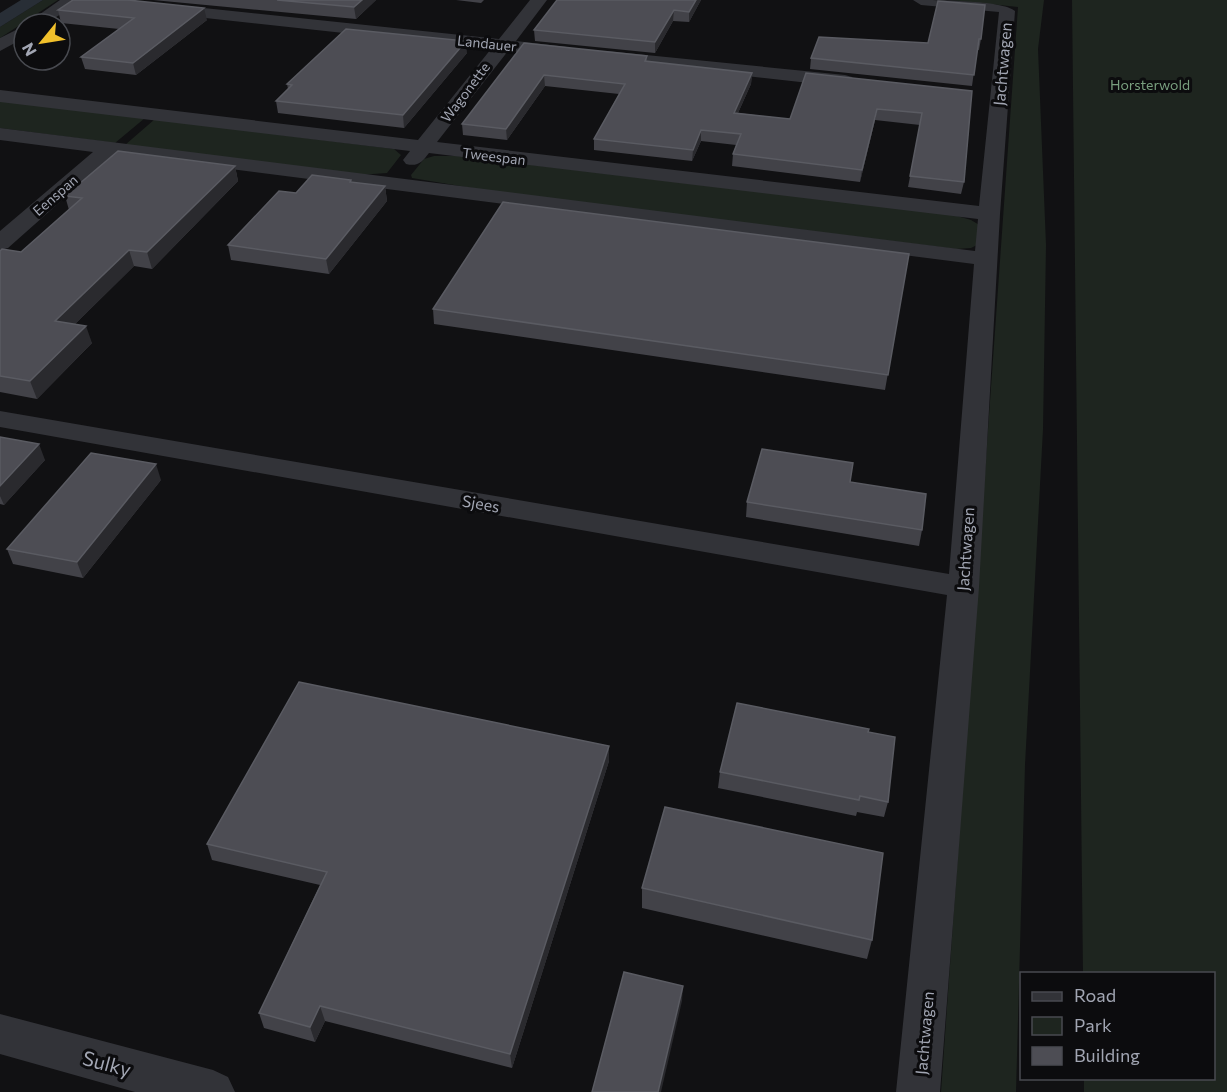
<svg xmlns="http://www.w3.org/2000/svg" width="1227" height="1092" font-family="Commissioner,sans-serif">
<style>
.green{fill:#1e251f}
.water{fill:#282e36}
.lines{fill:none;stroke-linecap:round;stroke-linejoin:round}
.street{fill:#323338;fill-rule:evenodd}
.wall{fill:#424248}
.shaded-wall{fill:#2a2a2e}
.building{fill:#4d4d54;stroke:#5a5b62;stroke-width:1.5}
.labels{text-anchor:middle;dominant-baseline:central;stroke-width:6;stroke-linejoin:round;paint-order:stroke}
.far-street-label{font-size:14px;fill:#a2a6b3;stroke:#0c0c0e}
.far-park-label{font-size:14px;fill:#799f7f;stroke:#0c0c0e}
.street-label{font-size:16px;fill:#a2a6b3;stroke:#0c0c0e}
.near-street-label{font-size:20px;fill:#a2a6b3;stroke:#0c0c0e}
</style>
<rect width="100%" height="100%" fill="#111113"/>
<path class="green" d="M 43,0 L 58,0 L 0,38 L 0,27 Z
M 951,0 L 1044,0 L 1038,49 L 1046,245 L 1043,429 L 1025,765 L 1016,1092 L 941,1092 L 1018,7 Z
M 1072,0 L 1227,0 L 1227,1092 L 1084,1092 L 1084,1079 L 1214,1078 L 1214,974 L 1083,973 Z
M 0,101 L 145,118 L 115,143 L 0,128 Z
M 155,119 L 394,149 L 401,155 L 387,173 L 359,175 L 125,145 Z
M 434,156 L 457,156 L 954,215 L 971,220 L 981,226 L 977,245 L 971,248 L 956,249 L 502,193 L 412,178 L 411,175 L 424,159 Z"/>
<path class="water" d="M 21,0 L 43,0 L 0,27 L 0,13 Z"/>
<g class="lines">
<path class="street" d="M 60,0 L 128,0 L 499,39 L 530,0 L 547,0 L 516,41 L 567,47 L 570,51 L 567,55 L 561,56 L 508,51 L 437,142 L 979,206 L 999,12 L 921,5 L 913,0 C 935,0 1002,0 1015,11 L 1000,214 L 979,587 L 940,1092 L 896,1092 L 947,595 L 0,427 L 0,411 L 949,574 L 974,264 L 114,154 L 8,248 L 0,250 L 0,231 L 93,152 L 0,140 L 0,128 L 975,251 L 978,219 L 429,153 C 422,162 418,167 406,164 L 403,160 L 410,151 L 0,102 L 0,90 L 418,140 L 491,49 L 77,4 L 45,24 L 26,24 Z
M 24,26 L 24,38 L 0,51 L 0,38 Z
M 606,51 L 845,75 L 852,77 L 854,81 L 852,85 L 845,87 L 600,60 L 597,56 L 600,52 Z
M 0,1014 L 213,1070 L 228,1077 L 235,1092 L 135,1092 L 0,1054 Z"/>
</g>
<path class="wall" d="M 153,0 L 376,0 L 356,19 Z
M 456,0 L 484,0 L 481,3 Z
M 557,0 L 701,0 L 689,22 L 673,21 L 655,53 L 535,41 L 534,30 Z
M 58,10 L 207,20 L 136,75 L 85,69 L 81,57 L 119,29 L 61,23 Z
M 981,39 L 979,50 L 977,50 L 972,86 L 810,69 L 811,58 L 928,43 Z
M 524,43 L 647,56 L 647,62 L 752,73 L 751,84 L 738,113 L 790,119 L 972,91 L 964,182 L 961,194 L 908,187 L 920,125 L 875,120 L 860,182 L 732,166 L 733,154 L 736,145 L 701,141 L 692,161 L 594,150 L 594,139 L 619,94 L 545,86 L 507,140 L 463,135 L 462,124 Z
M 467,53 L 404,128 L 278,113 L 276,101 L 288,89 L 287,84 Z
M 235,166 L 238,181 L 152,269 L 134,266 L 75,324 L 92,343 L 37,399 L 0,392 L 0,251 L 21,252 L 69,210 L 65,196 Z
M 351,180 L 352,182 L 385,186 L 387,201 L 329,274 L 231,260 L 228,245 L 296,193 Z
M 909,254 L 885,390 L 434,324 L 433,309 Z
M 0,437 L 45,460 L 4,505 L 0,504 Z
M 161,480 L 83,578 L 13,564 L 7,549 Z
M 850,482 L 922,530 L 919,546 L 746,517 L 747,502 Z
M 868,732 L 888,802 L 884,817 L 857,812 L 856,816 L 718,788 L 720,772 Z
M 609,746 L 609,761 L 512,1068 L 325,1021 L 315,1042 L 264,1028 L 259,1013 L 320,885 L 212,860 L 207,844 Z
M 642,888 L 872,940 L 867,959 L 642,908 Z"/>
<path class="shaded-wall" d="M 362,0 L 376,0 L 356,19 L 354,7 Z
M 696,0 L 701,0 L 689,22 L 689,12 Z
M 204,8 L 207,20 L 136,75 L 133,63 Z
M 674,10 L 673,21 L 655,53 L 655,42 Z
M 466,41 L 467,53 L 404,128 L 403,115 Z
M 752,73 L 751,84 L 733,124 L 734,113 Z
M 544,75 L 545,86 L 507,140 L 506,129 Z
M 877,109 L 875,120 L 860,182 L 862,170 Z
M 701,130 L 701,141 L 692,161 L 693,150 Z
M 235,166 L 238,181 L 152,269 L 147,252 Z
M 385,186 L 387,201 L 329,274 L 326,259 Z
M 129,250 L 134,266 L 61,338 L 55,321 Z
M 86,326 L 92,343 L 37,399 L 30,381 Z
M 39,444 L 45,460 L 4,505 L 0,496 L 0,486 Z
M 156,464 L 161,480 L 83,578 L 77,562 Z
M 609,746 L 609,761 L 512,1068 L 510,1054 Z
M 683,986 L 682,1001 L 661,1092 L 658,1092 Z
M 320,1006 L 325,1021 L 315,1042 L 310,1027 Z"/>
<path class="building" d="M 73,0 L 128,0 L 204,8 L 133,63 L 81,57 L 134,18 L 58,10 Z
M 277,0 L 362,0 L 354,7 Z
M 557,0 L 696,0 L 689,12 L 674,10 L 655,42 L 534,30 Z
M 938,1 L 985,5 L 981,39 L 979,39 L 974,75 L 811,58 L 819,37 L 928,43 Z
M 346,29 L 466,41 L 403,115 L 276,101 L 292,85 L 287,84 Z
M 524,43 L 647,56 L 645,61 L 752,73 L 734,113 L 790,119 L 806,73 L 972,91 L 964,182 L 910,176 L 922,113 L 877,109 L 862,170 L 733,154 L 741,134 L 701,130 L 693,150 L 594,139 L 625,84 L 544,75 L 506,129 L 462,124 Z
M 118,151 L 235,166 L 147,252 L 129,250 L 55,321 L 86,326 L 30,381 L 0,376 L 0,251 L 2,249 L 21,252 L 82,198 L 65,196 Z
M 312,175 L 351,180 L 350,182 L 385,186 L 326,259 L 228,245 L 279,191 L 296,193 Z
M 503,202 L 909,254 L 888,375 L 433,309 Z
M 0,437 L 39,444 L 0,486 Z
M 762,449 L 853,463 L 850,482 L 926,494 L 922,530 L 747,502 Z
M 91,453 L 156,464 L 77,562 L 7,549 Z
M 299,682 L 609,746 L 510,1054 L 320,1006 L 310,1027 L 259,1013 L 327,872 L 207,844 Z
M 737,703 L 869,729 L 868,732 L 895,737 L 888,802 L 860,796 L 859,800 L 720,772 Z
M 665,807 L 883,853 L 872,940 L 642,888 Z
M 624,972 L 683,986 L 658,1092 L 592,1092 Z"/>
<g class="labels">
<g class="far-street-label">
<text transform="translate(487 43) rotate(6)">Landauer</text>
<text transform="translate(465 92) rotate(-53)">Wagonette</text>
<text transform="translate(494 156) rotate(7)">Tweespan</text>
<text transform="translate(55 195) rotate(-41)">Eenspan</text>
</g>
<g class="far-park-label">
<text x="1150" y="84">Horsterwold</text>
</g>
<g class="street-label">
<text transform="translate(1002 64) rotate(-85)">Jachtwagen</text>
<text transform="translate(481 503) rotate(10)">Sjees</text>
<text transform="translate(965 549) rotate(-86)">Jachtwagen</text>
<text transform="translate(924 1033) rotate(-85)">Jachtwagen</text>
</g>
<g class="near-street-label">
<text transform="translate(107 1063) rotate(15)">Sulky</text>
</g>
</g>
<rect x="1020" y="972" width="195" height="108" fill="#0c0c0e" stroke="#484a50" stroke-width="1.5"/>
<rect x="1032" y="992" width="30" height="9" fill="#323338" stroke="#484a50" stroke-width="1.5"/>
<text x="1074" y="1002" font-size="18" fill="#a2a6b3">Road</text>
<rect x="1032" y="1017" width="30" height="18" fill="#1e251f" stroke="#484a50" stroke-width="1.5"/>
<text x="1074" y="1032" font-size="18" fill="#a2a6b3">Park</text>
<rect x="1032" y="1047" width="30" height="18" fill="#4d4d54" stroke="#484a50" stroke-width="1.5"/>
<text x="1074" y="1062" font-size="18" fill="#a2a6b3">Building</text>
<g transform="translate(42 42) rotate(240)"><circle r="28" fill="#0c0c0e" stroke="#484a50" stroke-width="1.5"/>
<path d="M0-4.5L10 22L0 15L-10 22Z" fill="#f1c02b"/>
<text y="-9" font-size="16" font-weight="bold" text-anchor="middle" fill="#a2a6b3">N</text>
</g>
</svg>
